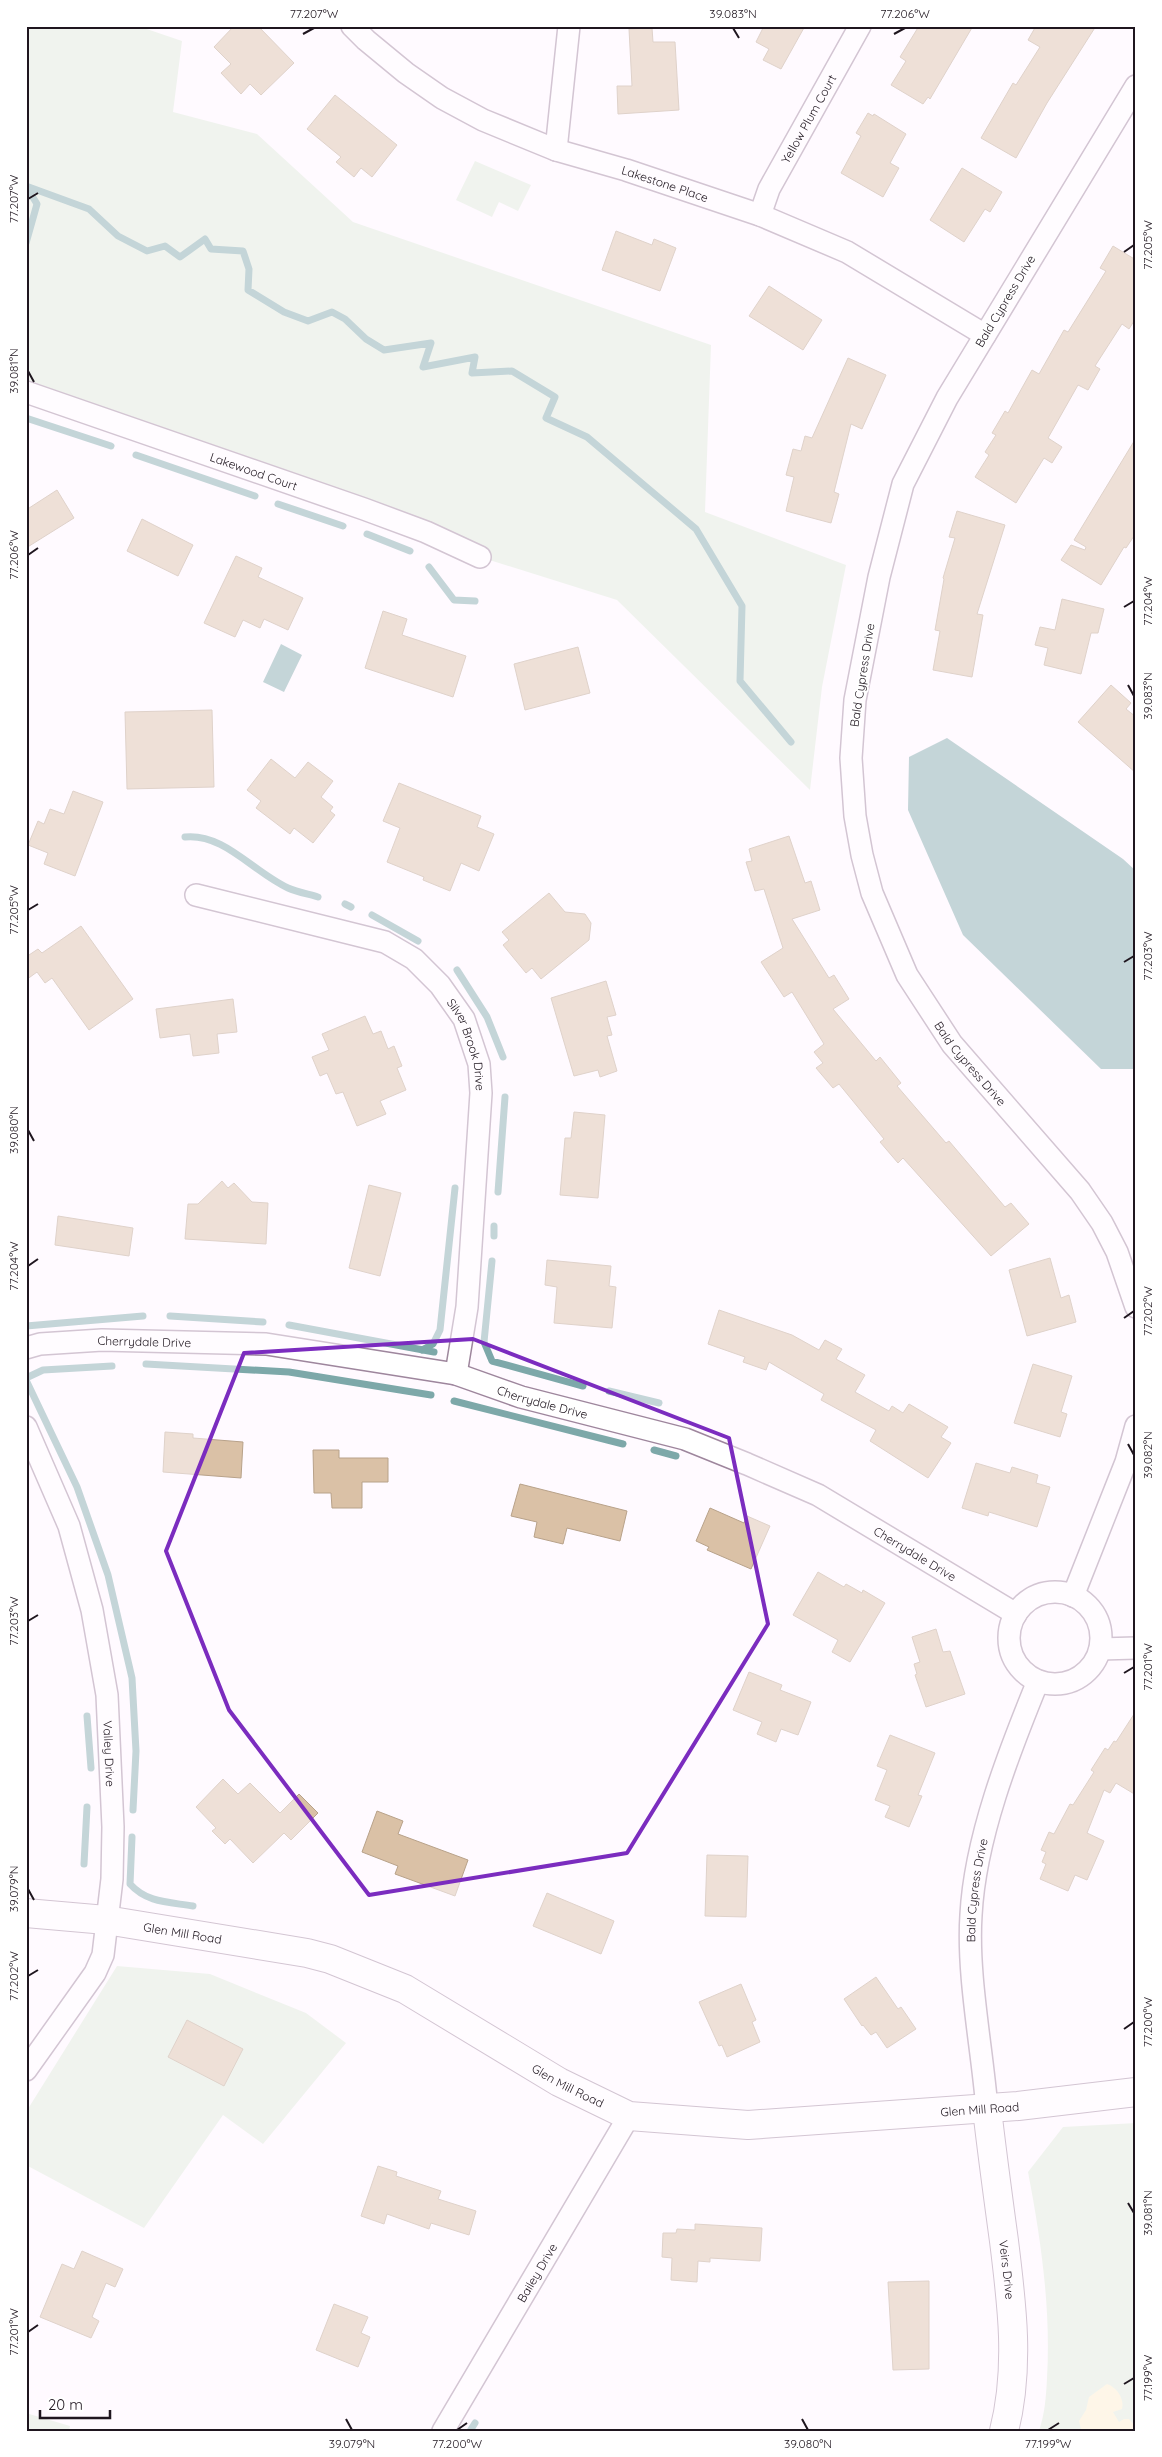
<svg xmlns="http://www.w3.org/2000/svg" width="1162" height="2457" font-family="Quicksand,sans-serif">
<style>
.green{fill:#deecda}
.sand{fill:#fcf2cd}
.water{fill:#7da8a9}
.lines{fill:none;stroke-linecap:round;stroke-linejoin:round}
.stream{stroke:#7da8a9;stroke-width:7}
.building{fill:#dac1a6;stroke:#b8a28a}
.street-casing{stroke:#9e869d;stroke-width:24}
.secondary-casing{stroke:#9e869d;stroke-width:30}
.street{stroke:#fff;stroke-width:21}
.secondary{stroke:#fff;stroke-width:28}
.marked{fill:none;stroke:#7b2cbf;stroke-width:4;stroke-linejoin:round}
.ticks{fill:none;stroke:#1f161f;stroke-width:2}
.labels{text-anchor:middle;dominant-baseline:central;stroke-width:4;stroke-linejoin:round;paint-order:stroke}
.street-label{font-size:12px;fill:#1f161f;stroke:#fff}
.neatline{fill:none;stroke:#1f161f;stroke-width:2}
.ticks-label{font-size:12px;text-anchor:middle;fill:#1f161f}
</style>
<rect width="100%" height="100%" fill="#fffaff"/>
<path class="green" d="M 26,26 L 138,26 L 182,41 L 173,112 L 257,134 L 353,222 L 711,345 L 705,512 L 846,565 L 822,687 L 810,790 L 617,600 L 480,557 L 26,392 Z
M 475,161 L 531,185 L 518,211 L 499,202 L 492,217 L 456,200 Z
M 117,1966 L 210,1974 L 306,2013 L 346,2043 L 263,2144 L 223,2115 L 144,2228 L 26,2165 L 26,2112 Z
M 1136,2123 L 1136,2431 L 1039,2431 C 1045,2413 1046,2397 1047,2378 C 1051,2309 1041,2240 1028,2172 L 1063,2127 Z
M 26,2413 L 70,2426 L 69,2431 L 26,2431 Z"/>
<path class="sand" d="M 1107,2384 C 1117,2387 1125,2400 1122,2409 L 1113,2412 L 1119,2422 L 1124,2419 L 1129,2419 L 1136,2427 L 1136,2431 L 1081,2429 L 1079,2421 L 1086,2410 L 1089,2397 Z"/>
<path class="water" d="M 281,644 L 302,655 L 284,692 L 263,682 Z
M 947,738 L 1123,859 L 1136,871 L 1136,1069 L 1101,1069 L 963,935 L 908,810 L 909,757 Z"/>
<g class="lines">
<path class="stream" d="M 26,186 L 89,209 L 118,236 L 147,251 L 165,246 L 180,257 L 205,239 L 211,249 L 243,251 L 249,269 L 248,290 L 284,312 L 308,321 L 332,312 L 345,319 L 366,339 L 384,350 L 431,343 L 423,367 L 475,357 L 472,373 L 512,371 L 555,397 L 546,418 L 587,437 L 696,529 L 742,606 L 740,681 L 791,742
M 26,186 L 37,204 L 26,243
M 26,418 L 111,446
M 136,455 L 255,496
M 278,504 L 343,526
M 367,534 L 410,551
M 429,567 L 454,600 L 475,601
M 185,837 C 224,833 253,872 288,888 C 297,892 308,894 318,897
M 345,904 L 351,907
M 372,915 L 418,941
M 457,970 L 487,1017 L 503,1057
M 498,1192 L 505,1097
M 494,1236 L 494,1226
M 492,1261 L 484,1342 L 492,1361 L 583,1386
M 170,1316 L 263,1322
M 289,1325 L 434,1352
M 26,1326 L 143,1316
M 422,1350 L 433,1344 L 440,1330 L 455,1188
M 146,1364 L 289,1372 L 431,1395
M 26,1378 L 43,1370 L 112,1366
M 26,1380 L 77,1487 L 108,1575 L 132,1678 L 136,1751 L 133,1810
M 609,1391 L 659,1403
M 454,1401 L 623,1444
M 654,1450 L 676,1456
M 87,1716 L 91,1768
M 132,1837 L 130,1884 C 147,1903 169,1902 193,1906
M 84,1864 L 87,1807
M 470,2431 L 475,2423"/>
</g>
<path class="building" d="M 234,26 L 258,26 L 294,63 L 261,95 L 250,84 L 241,94 L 221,73 L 231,64 L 214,47 Z
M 764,26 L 805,26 L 781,69 L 763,60 L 769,49 L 756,42 Z
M 919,26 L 973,26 L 930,99 L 928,97 L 923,104 L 891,85 L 906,61 L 900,57 Z
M 1036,26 L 1096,26 L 1047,103 L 1016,158 L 981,138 L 1013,83 L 1016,85 L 1040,47 L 1028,40 Z
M 652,28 L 653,42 L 675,42 L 679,110 L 618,114 L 617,86 L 632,86 L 629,29 Z
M 335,95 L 397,145 L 372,177 L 361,168 L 354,177 L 336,162 L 341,157 L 307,129 Z
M 868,113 L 873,116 L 874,114 L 906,134 L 890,163 L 899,168 L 883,197 L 841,173 L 861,136 L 856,133 Z
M 962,168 L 1002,192 L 990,212 L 985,209 L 964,242 L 930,220 Z
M 616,231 L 652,245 L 654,239 L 676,248 L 660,291 L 602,270 Z
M 1113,246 L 1136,260 L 1136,318 L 1129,329 L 1122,324 L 1095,366 L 1100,369 L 1088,390 L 1078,385 L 1048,438 L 1062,447 L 1052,463 L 1044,458 L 1016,503 L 975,477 L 989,455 L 985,452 L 996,435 L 992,433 L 1005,411 L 1008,413 L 1032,370 L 1039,374 L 1064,330 L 1068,332 L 1106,271 L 1100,268 Z
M 769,286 L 822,320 L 803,350 L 749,316 Z
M 848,358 L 886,375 L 862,429 L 851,424 L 834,492 L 839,494 L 831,523 L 786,511 L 794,477 L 786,475 L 793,449 L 801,451 L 805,436 L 812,438 Z
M 1136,438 L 1136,533 L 1126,548 L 1124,547 L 1101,585 L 1061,560 L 1071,545 L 1085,550 L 1086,547 L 1074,540 Z
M 57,490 L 74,518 L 26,548 L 26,510 Z
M 957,511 L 1005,525 L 977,614 L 983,615 L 972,677 L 933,670 L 940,631 L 935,630 L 944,579 L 943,578 L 955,538 L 949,537 Z
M 142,519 L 193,545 L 178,576 L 127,551 Z
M 236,556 L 262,568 L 258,577 L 303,598 L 288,630 L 264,619 L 260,628 L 243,620 L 235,637 L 204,623 Z
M 1062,599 L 1104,609 L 1098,633 L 1091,633 L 1081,674 L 1044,665 L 1048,648 L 1035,645 L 1040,627 L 1055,630 Z
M 383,611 L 407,619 L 402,635 L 466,656 L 453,697 L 365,668 Z
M 578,647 L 590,693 L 525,710 L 514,664 Z
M 1111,685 L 1131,703 L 1126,709 L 1136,717 L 1136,773 L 1078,722 Z
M 212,710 L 214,787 L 127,789 L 125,712 Z
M 271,759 L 295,778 L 308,762 L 333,781 L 321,797 L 333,807 L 330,811 L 335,815 L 313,843 L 294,828 L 290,834 L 256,808 L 261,801 L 247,790 Z
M 399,783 L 481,816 L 477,827 L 494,834 L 479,871 L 461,863 L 450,891 L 423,880 L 424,877 L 387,862 L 400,828 L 383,821 Z
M 73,791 L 103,802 L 75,876 L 44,864 L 48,853 L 28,845 L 38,821 L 44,824 L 50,809 L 64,814 Z
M 789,836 L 805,883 L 811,881 L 820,910 L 792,919 L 829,978 L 834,975 L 849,999 L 833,1009 L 876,1061 L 880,1057 L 901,1083 L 897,1086 L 946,1143 L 949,1141 L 1005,1207 L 1011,1203 L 1029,1224 L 991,1256 L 903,1158 L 898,1163 L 880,1142 L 884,1139 L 839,1084 L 833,1088 L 816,1068 L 823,1063 L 814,1052 L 824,1044 L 792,992 L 784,997 L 761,962 L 783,948 L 764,889 L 755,891 L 746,862 L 752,861 L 749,849 Z
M 549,893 L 565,912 L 585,914 L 591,923 L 589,940 L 541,979 L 532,968 L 526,973 L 503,945 L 509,940 L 502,932 Z
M 81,926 L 133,999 L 89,1030 L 52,978 L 45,983 L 37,972 L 26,980 L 26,957 L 38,949 L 42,953 Z
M 606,981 L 616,1015 L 607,1017 L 612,1035 L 607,1036 L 617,1071 L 600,1077 L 598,1070 L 574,1076 L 551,998 Z
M 233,999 L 237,1032 L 217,1034 L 219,1053 L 193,1056 L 190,1034 L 160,1038 L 156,1009 Z
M 365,1016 L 373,1034 L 381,1031 L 388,1049 L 394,1046 L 402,1066 L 397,1068 L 406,1090 L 380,1101 L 386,1114 L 357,1126 L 343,1092 L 336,1094 L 327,1073 L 320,1076 L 312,1057 L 329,1050 L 322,1034 Z
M 574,1112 L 605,1115 L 598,1198 L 560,1195 L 565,1138 L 571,1138 Z
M 222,1181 L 228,1188 L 234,1183 L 252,1202 L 268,1203 L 266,1244 L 185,1239 L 188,1204 L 198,1204 Z
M 369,1185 L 401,1193 L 380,1276 L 349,1268 Z
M 58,1216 L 133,1228 L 129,1256 L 55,1245 Z
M 1050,1258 L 1061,1298 L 1069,1295 L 1076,1322 L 1027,1336 L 1009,1270 Z
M 547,1260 L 611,1266 L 609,1286 L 616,1287 L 612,1328 L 554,1323 L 557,1287 L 545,1285 Z
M 719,1310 L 792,1335 L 819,1350 L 825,1340 L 842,1349 L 836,1359 L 865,1375 L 855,1392 L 889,1411 L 892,1406 L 903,1413 L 909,1404 L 948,1427 L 941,1437 L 951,1443 L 928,1478 L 870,1441 L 876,1430 L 821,1400 L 824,1394 L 769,1362 L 766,1370 L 743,1362 L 745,1357 L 708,1344 Z
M 1033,1364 L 1072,1376 L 1061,1412 L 1067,1414 L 1060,1437 L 1014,1423 Z
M 165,1432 L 193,1434 L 193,1438 L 243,1442 L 241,1478 L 163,1472 Z
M 313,1450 L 339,1450 L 339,1458 L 388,1458 L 388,1482 L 362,1482 L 362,1508 L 332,1508 L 331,1493 L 314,1493 Z
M 976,1463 L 1010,1473 L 1012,1467 L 1038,1475 L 1036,1483 L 1050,1487 L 1037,1527 L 989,1512 L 988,1516 L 962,1508 Z
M 520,1484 L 627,1511 L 620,1541 L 567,1528 L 563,1544 L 534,1537 L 537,1522 L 511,1516 Z
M 710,1508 L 744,1523 L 747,1516 L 770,1526 L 751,1569 L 707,1550 L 709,1547 L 696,1541 Z
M 818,1572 L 844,1587 L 846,1584 L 862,1593 L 863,1590 L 885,1603 L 850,1662 L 832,1652 L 838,1640 L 793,1615 Z
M 936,1629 L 943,1652 L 950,1651 L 965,1694 L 926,1707 L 915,1675 L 917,1674 L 914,1664 L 920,1662 L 912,1637 Z
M 749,1672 L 782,1685 L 780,1690 L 811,1702 L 798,1735 L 781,1729 L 776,1742 L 757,1734 L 762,1722 L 733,1710 Z
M 1136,1711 L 1136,1795 L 1116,1783 L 1110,1793 L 1104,1790 L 1087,1833 L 1104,1841 L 1087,1880 L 1075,1875 L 1068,1891 L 1040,1879 L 1046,1864 L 1042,1862 L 1046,1852 L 1041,1850 L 1049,1832 L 1054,1834 L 1070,1804 L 1073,1805 L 1094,1772 L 1091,1770 L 1105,1748 L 1108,1750 L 1114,1741 L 1116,1742 Z
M 890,1735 L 935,1753 L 918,1795 L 922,1796 L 909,1827 L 885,1817 L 890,1806 L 875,1800 L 887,1770 L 877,1766 Z
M 223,1779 L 238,1794 L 250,1783 L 280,1813 L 299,1794 L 318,1813 L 291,1840 L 284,1833 L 253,1863 L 230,1839 L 225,1844 L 212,1831 L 216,1828 L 196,1807 Z
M 377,1811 L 403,1821 L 398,1834 L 468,1860 L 455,1896 L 395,1874 L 398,1866 L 362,1852 Z
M 707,1855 L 748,1856 L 746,1917 L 705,1916 Z
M 547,1893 L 614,1921 L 601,1954 L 533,1926 Z
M 876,1977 L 898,2009 L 901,2007 L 916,2029 L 887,2048 L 876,2032 L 871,2035 L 863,2025 L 862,2026 L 844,1999 Z
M 741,1984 L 756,2020 L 752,2022 L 760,2042 L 727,2057 L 722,2045 L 719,2046 L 699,2002 Z
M 187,2020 L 243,2049 L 224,2086 L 168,2057 Z
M 378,2166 L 397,2172 L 396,2176 L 441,2191 L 438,2199 L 476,2211 L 469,2235 L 431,2223 L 429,2229 L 387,2214 L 384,2224 L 361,2216 Z
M 695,2224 L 762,2228 L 760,2261 L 710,2258 L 710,2262 L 698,2261 L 697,2282 L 671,2280 L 672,2258 L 662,2257 L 663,2233 L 676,2233 L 677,2229 L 695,2230 Z
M 82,2251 L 123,2269 L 115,2287 L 106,2283 L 92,2317 L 99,2321 L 91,2338 L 40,2317 L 62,2264 L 74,2269 Z
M 929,2281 L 929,2369 L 893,2370 L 888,2282 Z
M 334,2304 L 368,2317 L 361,2333 L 370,2337 L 358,2367 L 316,2350 Z"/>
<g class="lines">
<defs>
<g id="street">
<path id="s1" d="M 352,26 L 366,40 L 406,73 L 442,98 L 483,120 L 556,150 L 626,170 L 760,215 L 847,252 L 985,335"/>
<path id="s2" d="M 1136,86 L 947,398 L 903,484 L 879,577 L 855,700 L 851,758 L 855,816 L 862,855 L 872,893 L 907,975 L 952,1044 L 1080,1191 L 1102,1223 L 1117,1252 L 1136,1307"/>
<path d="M 556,150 L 569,26"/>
<path id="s3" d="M 760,215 L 769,189 L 860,26"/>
<path id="s4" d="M 26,392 L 364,509 L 426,532 L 480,557"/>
<path id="s5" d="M 196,895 L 385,942 L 414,959 L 440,985 L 464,1019 L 479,1064 L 481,1093 L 467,1307 L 456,1374"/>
<path id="s6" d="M 26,1348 L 40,1344 L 102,1340 L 266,1344 L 456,1374 L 521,1397 L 685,1439 L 747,1464 L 818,1495 L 1016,1614"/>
<path id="s7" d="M 26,1427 L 69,1526 L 92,1610 L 107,1695 L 113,1827 L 112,1879 L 103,1955 L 95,1973 L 26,2070"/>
<circle cx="1055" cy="1638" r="46"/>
<path d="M 1073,1596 L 1126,1462 L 1136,1426"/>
<path d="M 1100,1649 L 1136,1648"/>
<path id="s8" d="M 987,2109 C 982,2047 967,1975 971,1915 C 975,1838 1009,1752 1038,1681"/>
<path id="s9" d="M 443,2431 L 629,2116"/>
</g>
<g id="secondary">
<path id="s10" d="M 26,1913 L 106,1920 L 307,1953 L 330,1959 L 405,1989 L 559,2082 L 629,2116 L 748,2125 L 1018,2106 L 1136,2092"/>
<path id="s11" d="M 987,2109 C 992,2153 998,2197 1004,2241 C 1012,2305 1020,2368 1004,2431"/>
</g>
</defs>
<use href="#street" class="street-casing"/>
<use href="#secondary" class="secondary-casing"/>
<use href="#street" class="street"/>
<use href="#secondary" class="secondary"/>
</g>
<path d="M0 0H1162V2457H0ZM 473,1339 L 729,1438 L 768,1624 L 627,1853 L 369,1895 L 229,1710 L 166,1551 L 244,1353 Z" fill="#fffaff" fill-opacity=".55" fill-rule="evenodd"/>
<path class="marked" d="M 473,1339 L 729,1438 L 768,1624 L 627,1853 L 369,1895 L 229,1710 L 166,1551 L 244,1353 Z"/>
<path class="ticks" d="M 733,28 L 739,38M 303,34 L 314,28M 894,34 L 905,28M 28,199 L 38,193M 1124,252 L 1134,245M 28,371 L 34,382M 28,555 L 38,548M 1124,607 L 1134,601M 1128,685 L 1134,696M 28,910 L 38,904M 1124,962 L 1134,956M 28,1130 L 34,1141M 28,1266 L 38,1259M 1124,1318 L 1134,1311M 1128,1444 L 1134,1455M 28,1621 L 38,1615M 1124,1673 L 1134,1667M 28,1889 L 34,1900M 28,1976 L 38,1970M 1124,2029 L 1134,2022M 1128,2203 L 1134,2213M 28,2332 L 38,2325M 1124,2384 L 1134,2378M 346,2419 L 352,2430M 802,2419 L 808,2430M 457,2430 L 467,2423M 1048,2430 L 1059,2423"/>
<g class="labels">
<g class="street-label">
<text stroke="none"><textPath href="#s3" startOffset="108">Yellow Plum Court</textPath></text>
<text stroke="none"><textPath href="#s1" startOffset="355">Lakestone Place</textPath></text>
<text transform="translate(1005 301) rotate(-59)">Bald Cypress Drive</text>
<text stroke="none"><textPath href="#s4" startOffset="241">Lakewood Court</textPath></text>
<text transform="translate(862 675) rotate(-81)">Bald Cypress Drive</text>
<text stroke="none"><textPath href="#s5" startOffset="332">Silver Brook Drive</textPath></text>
<text stroke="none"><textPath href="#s2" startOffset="1076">Bald Cypress Drive</textPath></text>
<text stroke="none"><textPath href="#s6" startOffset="119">Cherrydale Drive</textPath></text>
<text stroke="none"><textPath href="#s6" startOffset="524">Cherrydale Drive</textPath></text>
<text stroke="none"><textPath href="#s6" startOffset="929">Cherrydale Drive</textPath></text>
<text stroke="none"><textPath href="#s7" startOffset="340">Valley Drive</textPath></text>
<text stroke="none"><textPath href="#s8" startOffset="220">Bald Cypress Drive</textPath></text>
<text stroke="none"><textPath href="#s10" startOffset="158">Glen Mill Road</textPath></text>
<text stroke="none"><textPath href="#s10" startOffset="578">Glen Mill Road</textPath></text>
<text stroke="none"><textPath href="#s10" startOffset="998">Glen Mill Road</textPath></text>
<text stroke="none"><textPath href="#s11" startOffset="162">Veirs Drive</textPath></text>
<text stroke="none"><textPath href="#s9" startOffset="184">Bailey Drive</textPath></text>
</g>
</g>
<rect width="1162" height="2457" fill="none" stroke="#ffffff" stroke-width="55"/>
<path d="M40 2410v8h70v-8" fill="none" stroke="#1f161f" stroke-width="2.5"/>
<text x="48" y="2410" font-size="15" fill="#1f161f" stroke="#ffffff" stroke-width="4" paint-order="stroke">20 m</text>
<rect x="28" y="28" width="1106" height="2402" class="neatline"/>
<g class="ticks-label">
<text x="314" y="18">77.207°W</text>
<text x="733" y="18">39.083°N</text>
<text x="905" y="18">77.206°W</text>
<text transform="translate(14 199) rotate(-90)" y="4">77.207°W</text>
<text transform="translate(1148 245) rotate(-90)" y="4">77.205°W</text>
<text transform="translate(14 371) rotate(-90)" y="4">39.081°N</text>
<text transform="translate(14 555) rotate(-90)" y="4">77.206°W</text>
<text transform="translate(1148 601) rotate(-90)" y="4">77.204°W</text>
<text transform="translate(1148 696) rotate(-90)" y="4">39.083°N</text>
<text transform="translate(14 910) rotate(-90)" y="4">77.205°W</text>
<text transform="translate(1148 956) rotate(-90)" y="4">77.203°W</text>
<text transform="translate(14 1130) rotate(-90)" y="4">39.080°N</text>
<text transform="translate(14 1266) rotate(-90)" y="4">77.204°W</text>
<text transform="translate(1148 1311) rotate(-90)" y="4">77.202°W</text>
<text transform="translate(1148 1455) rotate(-90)" y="4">39.082°N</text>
<text transform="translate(14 1621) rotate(-90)" y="4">77.203°W</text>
<text transform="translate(1148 1667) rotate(-90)" y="4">77.201°W</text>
<text transform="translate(14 1889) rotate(-90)" y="4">39.079°N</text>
<text transform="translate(14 1976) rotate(-90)" y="4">77.202°W</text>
<text transform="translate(1148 2022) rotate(-90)" y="4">77.200°W</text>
<text transform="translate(1148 2213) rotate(-90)" y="4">39.081°N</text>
<text transform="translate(14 2332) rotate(-90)" y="4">77.201°W</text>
<text transform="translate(1148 2378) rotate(-90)" y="4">77.199°W</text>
<text x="352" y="2448">39.079°N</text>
<text x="457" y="2448">77.200°W</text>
<text x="808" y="2448">39.080°N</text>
<text x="1048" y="2448">77.199°W</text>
</g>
</svg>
